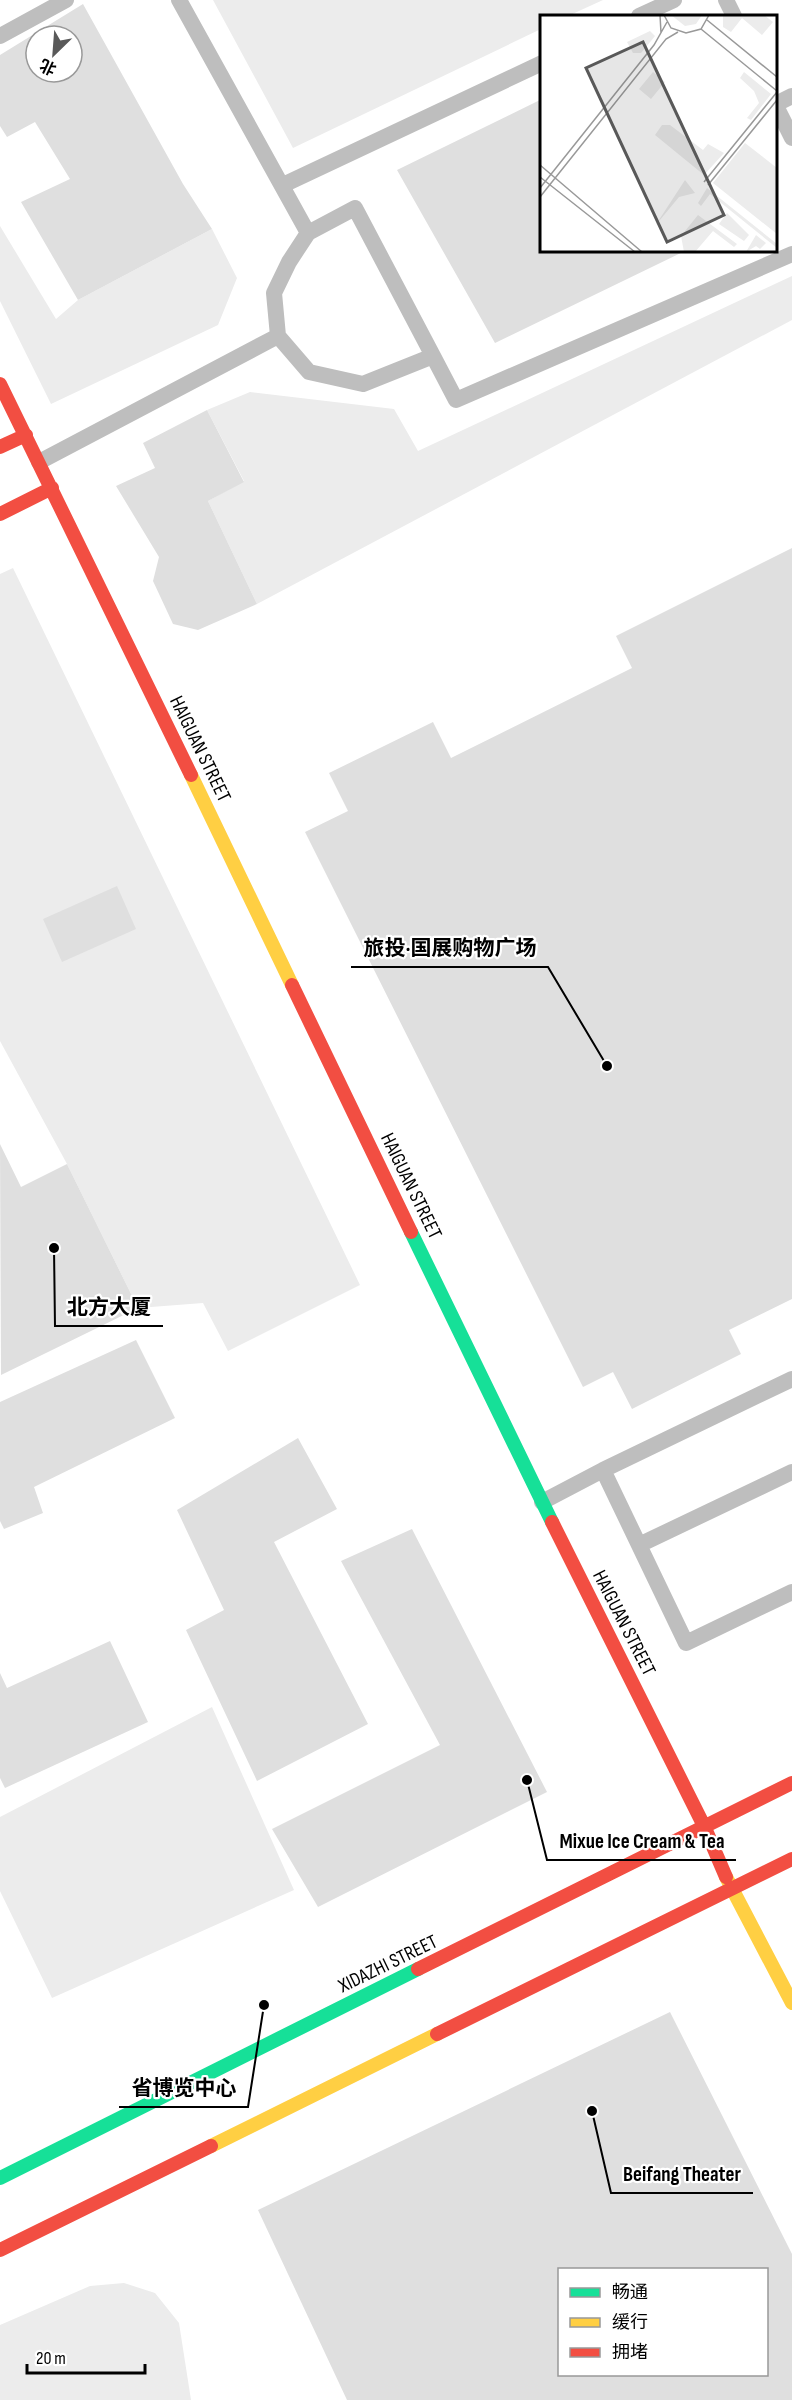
<svg xmlns="http://www.w3.org/2000/svg" width="792" height="2400" font-family="'Sofia Sans Condensed','Noto Sans SC',sans-serif">
<style>
.green{fill:#ececec}
.building{fill:#dfdfdf;fill-rule:evenodd}
.lines{fill:none;stroke-linecap:round;stroke-linejoin:round}
.lane{stroke:#bebebe;stroke-width:16}
.fast{stroke:#16e098;stroke-width:14}
.slow{stroke:#ffcf43;stroke-width:14}
.jam{stroke:#f24e42;stroke-width:14}
.labels{text-anchor:middle;dominant-baseline:central;stroke-width:4.5;stroke-linejoin:round;paint-order:stroke}
.street-label{font-size:20px;fill:#000;stroke:#fff}
.inset-road{fill:none;stroke:#999;stroke-width:1.5}
.view{fill:#595959;fill-opacity:0.15;stroke:#595959;stroke-width:3}
.inset-edge{fill:none;stroke:#000;stroke-width:3}
.leader{fill:none;stroke:#000;stroke-width:2}
.callout-dot{fill:#000;stroke:#fff;stroke-width:2}
.callout-label{font-size:21px;text-anchor:middle;font-weight:bold;fill:#000;stroke:#fff;stroke-width:4.5;stroke-linejoin:round;paint-order:stroke}
</style>
<rect width="100%" height="100%" fill="#fff"/>
<path class="green" d="M 213,0 L 603,0 L 568,16 L 542,16 L 541,29 L 293,148 Z
M 0,226 L 56,319 L 78,300 L 212,229 L 237,278 L 218,325 L 51,404 L 0,301 Z
M 792,276 L 792,320 L 257,604 L 208,501 L 244,481 L 207,410 L 250,392 L 394,409 L 418,451 Z
M 13,568 L 360,1285 L 228,1351 L 203,1303 L 138,1308 L 67,1164 L 0,1041 L 0,574 Z
M 212,1707 L 294,1890 L 52,1998 L 0,1891 L 0,1817 Z
M 124,2283 L 155,2293 L 179,2323 L 191,2400 L 0,2400 L 0,2325 L 90,2286 Z"/>
<path class="building" d="M 83,4 L 183,184 L 212,229 L 78,300 L 21,202 L 70,179 L 35,122 L 7,137 L 0,126 L 0,55 ZM 36,36 L 72,36 L 72,72 L 36,72 Z
M 542,99 L 542,250 L 687,250 L 495,343 L 397,170 Z
M 207,410 L 244,482 L 208,501 L 257,604 L 198,630 L 173,624 L 153,581 L 159,557 L 116,486 L 155,468 L 143,443 Z
M 792,548 L 792,1299 L 729,1330 L 741,1354 L 632,1409 L 613,1372 L 583,1387 L 305,832 L 348,811 L 329,773 L 433,722 L 451,758 L 632,668 L 616,636 Z
M 117,886 L 136,929 L 62,962 L 43,919 Z
M 0,1144 L 21,1187 L 67,1164 L 138,1308 L 1,1375 Z
M 136,1340 L 175,1418 L 34,1487 L 43,1513 L 4,1529 L 0,1521 L 0,1402 Z
M 298,1438 L 337,1509 L 274,1542 L 368,1724 L 257,1781 L 186,1630 L 224,1610 L 177,1510 Z
M 412,1529 L 547,1792 L 318,1907 L 272,1829 L 440,1745 L 341,1561 Z
M 110,1641 L 148,1722 L 5,1788 L 0,1778 L 0,1673 L 7,1688 Z
M 670,2012 L 792,2254 L 792,2400 L 347,2400 L 258,2210 ZM 560,2270 L 766,2270 L 766,2374 L 560,2374 Z"/>
<g class="lines">
<path class="lane" d="M 179,0 L 308,233
M 726,0 L 734,16
M 639,16 L 674,0
M 0,36 L 66,0
M 776,104 L 792,96
M 776,106 L 792,138
M 283,185 L 542,63
M 433,356 L 456,400 L 792,254
M 39,462 L 278,336 L 309,372 L 363,384 L 433,356 L 355,208 L 308,233 L 289,262 L 274,293 L 278,336
M 603,1470 L 686,1643 L 792,1592
M 542,1502 L 603,1470 L 792,1379
M 639,1545 L 792,1472"/>
<path class="fast" d="M 411,1232 L 552,1522
M 0,2178 L 418,1969"/>
<path class="slow" d="M 191,775 L 292,985
M 726,1877 L 792,2003
M 211,2146 L 437,2034"/>
<path class="jam" d="M 0,384 L 191,775
M 0,447 L 26,435
M 0,514 L 52,488
M 292,985 L 411,1232
M 552,1522 L 705,1828 L 726,1877
M 418,1969 L 792,1783
M 437,2034 L 792,1859
M 0,2250 L 211,2146"/>
</g>
<g class="labels">
<g class="street-label">
<text transform="translate(200 749) rotate(64)">HAIGUAN STREET</text>
<text transform="translate(411 1186) rotate(64)">HAIGUAN STREET</text>
<text transform="translate(624 1623) rotate(63)">HAIGUAN STREET</text>
<text transform="translate(388 1964) rotate(-26)">XIDAZHI STREET</text>
</g>
</g>
<g transform="translate(540 15)">
<rect width="237" height="237" fill="#fff"/>
<path d="M 131,0 L 162,0 L 156,9 L 145,11 ZM 183,0 L 224,0 L 233,7 L 222,20 L 202,3 L 191,17 L 183,12 ZM 110,16 L 115,21 L 111,26 L 101,38 L 93,38 L 87,27 ZM 113,57 L 125,67 L 111,84 L 99,74 ZM 204,57 L 231,79 L 211,105 L 207,103 L 219,88 L 214,76 L 200,63 ZM 122,110 L 130,110 L 163,135 L 168,129 L 184,138 L 164,160 L 115,120 ZM 205,128 L 237,153 L 237,219 L 173,168 ZM 145,165 L 155,178 L 139,182 L 115,211 ZM 167,173 L 237,229 L 237,233 L 170,179 L 161,191 L 158,188 ZM 187,198 L 209,220 L 204,226 L 179,209 ZM 158,200 L 197,229 L 194,232 L 173,216 L 155,237 L 144,237 L 141,221 ZM 216,220 L 226,228 L 220,234 L 216,231 L 206,237 Z" fill="#ececec"/>
<path class="inset-road" d="M 120,0 L 121,18M 124,0 L 131,13 L 146,18 L 161,14 L 169,0M 167,5 L 237,62M 161,14 L 237,76M 0,150 L 102,237M 0,162 L 95,237M 164,167 L 237,77M 168,170 L 237,85M 0,173 L 114,30 L 127,7M 0,182 L 126,24 L 138,17"/>
<path class="view" d="M 103,27 L 184,200 L 127,227 L 46,53 Z"/>
<rect width="237" height="237" class="inset-edge"/>
</g>
<path class="leader" d="M607 1066L548 967H351M54 1248L55 1326H163M527 1780L547 1860H736M264 2005L248 2107H119M592 2111L611 2193H753"/>
<g class="callout-dot">
<circle cx="607" cy="1066" r="6"/>
<circle cx="54" cy="1248" r="6"/>
<circle cx="527" cy="1780" r="6"/>
<circle cx="264" cy="2005" r="6"/>
<circle cx="592" cy="2111" r="6"/>
</g>
<g class="callout-label">
<text x="450" y="955">旅投·国展购物广场</text>
<text x="109" y="1314">北方大厦</text>
<text x="642" y="1848">Mixue Ice Cream &amp; Tea</text>
<text x="184" y="2095">省博览中心</text>
<text x="682" y="2181">Beifang Theater</text>
</g>
<rect x="558" y="2268" width="210" height="108" fill="#ffffff" stroke="#999999" stroke-width="1.5"/>
<rect x="570" y="2288" width="30" height="9" fill="#16e098" stroke="#999999" stroke-width="1.5"/>
<text x="612" y="2298" font-size="18" fill="#000000">畅通</text>
<rect x="570" y="2318" width="30" height="9" fill="#ffcf43" stroke="#999999" stroke-width="1.5"/>
<text x="612" y="2328" font-size="18" fill="#000000">缓行</text>
<rect x="570" y="2348" width="30" height="9" fill="#f24e42" stroke="#999999" stroke-width="1.5"/>
<text x="612" y="2358" font-size="18" fill="#000000">拥堵</text>
<g transform="translate(54 54) rotate(205)"><circle r="28" fill="#ffffff" stroke="#999999" stroke-width="1.5"/>
<path d="M0-4.5L10 22L0 15L-10 22Z" fill="#595959"/>
<text y="-9" font-size="16" font-weight="bold" text-anchor="middle" fill="#000000">北</text>
</g>
<path d="M27 2364v9h118v-9" fill="none" stroke="#000000" stroke-width="3"/>
<text x="36" y="2364" font-size="18" fill="#000000" stroke="#ffffff" stroke-width="4.5" paint-order="stroke">20 m</text>
</svg>
